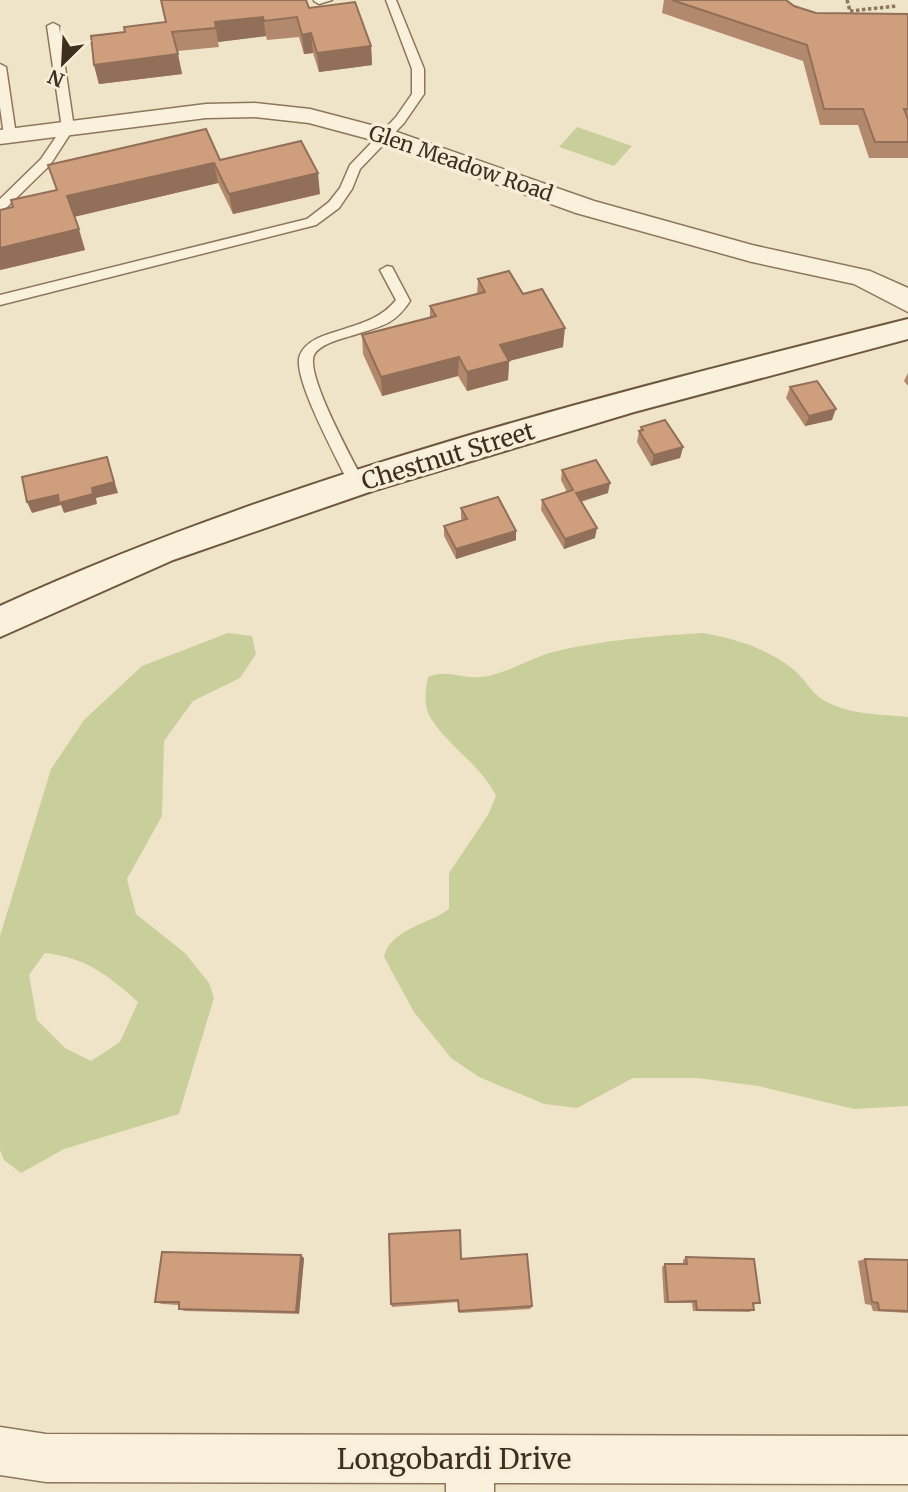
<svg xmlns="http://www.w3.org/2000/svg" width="908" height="1492" font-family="Merriweather,serif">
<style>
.green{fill:#c9cf9b;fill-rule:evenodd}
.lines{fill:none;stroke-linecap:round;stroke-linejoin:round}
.service-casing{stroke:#8d765c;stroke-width:3}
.minor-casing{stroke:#8d765c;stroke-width:3}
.secondary-casing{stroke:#6f573f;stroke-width:4}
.path{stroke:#8d765c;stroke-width:3.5;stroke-dasharray:3.5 2.5;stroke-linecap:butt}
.service{fill:#faf1dc;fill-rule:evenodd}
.minor{fill:#faf1dc;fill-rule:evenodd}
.secondary{fill:#faf1dc;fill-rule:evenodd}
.wall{fill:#b2896c}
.shaded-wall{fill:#916f58}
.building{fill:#cf9f7d;stroke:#916f58;stroke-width:2}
.labels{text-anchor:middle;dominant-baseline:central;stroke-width:7;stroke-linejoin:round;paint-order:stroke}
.far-street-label{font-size:21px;fill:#3d2e20;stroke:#f7eed8}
.street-label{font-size:24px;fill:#3d2e20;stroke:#f7eed8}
.near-street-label{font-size:28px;fill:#3d2e20;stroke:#f7eed8}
</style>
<rect width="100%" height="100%" fill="#f0e4c8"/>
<path class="green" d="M 577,127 L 632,146 L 614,166 L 559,147 Z
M 228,633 L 252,636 L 256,654 L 240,678 L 193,701 L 164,741 L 162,816 L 127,879 L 136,914 L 185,953 L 209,983 L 214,998 L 179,1114 L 64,1149 L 21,1173 L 4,1160 L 0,1150 L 0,936 L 51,769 L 84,720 L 142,666 ZM 45,953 C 87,958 108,975 138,1002 L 120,1042 L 91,1061 L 65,1048 L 37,1020 L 29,975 Z
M 703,633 C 736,639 766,648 793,669 C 803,677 809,689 819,697 C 844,715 879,714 908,717 L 908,1106 L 854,1109 L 758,1086 L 697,1078 L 633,1078 L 577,1108 L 544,1104 L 479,1077 L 451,1058 L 414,1012 L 384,957 C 390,929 428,925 449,909 L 449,873 L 488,815 L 496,796 C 481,765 451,749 432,720 C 423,708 425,691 428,677 C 445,669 463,679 481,677 C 505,675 530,658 553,652 C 602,640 652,636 703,633 Z"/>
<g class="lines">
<defs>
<path id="service" d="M 332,0 L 319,4 L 314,1 L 314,0 Z
M 386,0 L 396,0 L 424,69 L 424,94 L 404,123 L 360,169 L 352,189 L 339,208 L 316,225 L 0,305 L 0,295 L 307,219 L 329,202 L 340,188 L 350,165 L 396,117 L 412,94 L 412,69 Z
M 53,23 L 59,26 L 74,128 L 50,165 L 5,209 L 0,210 L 0,199 L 41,159 L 62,128 L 47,26 Z
M 0,64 L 6,67 L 16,135 L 10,139 L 4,135 L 0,107 Z
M 387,266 L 392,267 L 410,301 C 395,324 382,326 357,334 C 345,338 320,343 314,355 C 305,375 354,462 365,484 L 357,490 L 349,484 C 338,460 291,376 300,355 C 306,341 322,336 335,332 C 358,324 380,320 396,300 L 380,270 Z"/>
<path id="minor" d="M 255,103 L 310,109 L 394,131 L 594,201 L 752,245 L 870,271 L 908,288 L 908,312 L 854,284 L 752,262 L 576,213 L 376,141 L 309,123 L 255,117 L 206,118 L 0,144 L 0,130 L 206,104 Z
M 0,1427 L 46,1434 L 908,1436 L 908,1484 L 494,1483 L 494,1492 L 446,1492 L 446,1483 L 46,1482 L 0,1475 Z"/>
<path id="secondary" d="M 908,319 L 908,339 L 634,412 L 375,490 L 173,560 L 0,637 L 0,606 C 289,474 600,396 908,319 Z"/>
</defs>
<use href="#service" class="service-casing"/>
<use href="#minor" class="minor-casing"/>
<use href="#secondary" class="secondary-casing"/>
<path class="path" d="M 847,0 L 850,11
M 850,11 L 897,6"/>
<use href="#service" class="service"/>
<use href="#minor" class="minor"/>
<use href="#secondary" class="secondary"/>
</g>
<path class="wall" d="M 664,0 L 786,0 L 794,6 L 816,13 L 908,14 L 908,158 L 869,158 L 858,125 L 820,125 L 803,61 L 662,13 Z
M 309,8 L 371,46 L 372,65 L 319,72 L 313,53 L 304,54 L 299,37 L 267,40 L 266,36 L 218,42 L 219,47 L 177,51 L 182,74 L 99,84 L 94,65 L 125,32 L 166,22 Z
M 220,160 L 320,194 L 233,214 L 218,183 L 74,217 L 85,250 L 0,270 L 0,210 Z
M 478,279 L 523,294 L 563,347 L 509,361 L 508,380 L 467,391 L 458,376 L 382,396 L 363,354 L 362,335 L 430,318 L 430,306 L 477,294 Z
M 908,373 L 908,386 L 904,381 Z
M 790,387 L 832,420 L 805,426 L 786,398 Z
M 641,427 L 683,447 L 680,458 L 651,466 L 637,442 L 639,431 L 640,431 Z
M 562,470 L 608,493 L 581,502 L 595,538 L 564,549 L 541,510 L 542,500 L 567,492 L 561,480 Z
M 461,508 L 516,540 L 456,559 L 444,536 L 444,526 L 462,520 L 461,518 Z
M 686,1257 L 760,1303 L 753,1305 L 754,1310 L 749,1312 L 693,1311 L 692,1303 L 664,1303 L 662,1267 L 665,1264 L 683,1264 L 683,1260 Z
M 304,1258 L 299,1314 L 185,1311 L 179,1309 L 179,1305 L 162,1304 L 155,1302 Z
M 461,1259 L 532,1306 L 530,1309 L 459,1313 L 458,1302 L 392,1307 L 391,1304 Z
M 865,1259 L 908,1260 L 908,1313 L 873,1311 L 871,1305 L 865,1304 L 858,1261 Z"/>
<path class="shaded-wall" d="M 263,17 L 266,36 L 218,42 L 215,22 Z
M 311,33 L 313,53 L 304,54 L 302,35 Z
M 371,46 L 372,65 L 319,72 L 317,53 Z
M 178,54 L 182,74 L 99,84 L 94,65 Z
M 214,163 L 218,183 L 73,217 L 67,196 Z
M 318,173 L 320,194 L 233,214 L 229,194 Z
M 79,229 L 85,250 L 0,270 L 0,248 Z
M 565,328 L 563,347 L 509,361 L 508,380 L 467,391 L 467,372 L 500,345 Z
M 459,357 L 458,376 L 382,396 L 381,377 Z
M 836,409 L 832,420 L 805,426 L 809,416 Z
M 683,447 L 680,458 L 651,466 L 654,455 Z
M 107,457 L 118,493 L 96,498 L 97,504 L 64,513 L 61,505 L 32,513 L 27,502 L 92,488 Z
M 610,483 L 608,493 L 574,503 L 576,493 Z
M 597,528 L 595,538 L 564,549 L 565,539 Z
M 516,531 L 516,540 L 456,559 L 456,549 Z
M 301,1255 L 304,1258 L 299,1314 L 296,1312 Z"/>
<path class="building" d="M 161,0 L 306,0 L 309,8 L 355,2 L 371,46 L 317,53 L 311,33 L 302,35 L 297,17 L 264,21 L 263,17 L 215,22 L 216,28 L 172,32 L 178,54 L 94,65 L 91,36 L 125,32 L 124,27 L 166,22 Z
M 672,0 L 786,0 L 794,6 L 816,13 L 908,14 L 908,109 L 904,109 L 908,119 L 908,142 L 875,142 L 863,109 L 824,109 L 807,45 Z
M 206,129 L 220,160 L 301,141 L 318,173 L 229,194 L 214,163 L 67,196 L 79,229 L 0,248 L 0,210 L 13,207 L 11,200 L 57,190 L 48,165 Z
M 509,271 L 523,294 L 542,289 L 565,328 L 500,345 L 509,361 L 467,372 L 459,357 L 381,377 L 362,335 L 436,316 L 430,306 L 485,292 L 478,279 Z
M 817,381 L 836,409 L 809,416 L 790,387 Z
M 665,420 L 683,447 L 654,455 L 639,431 L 643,430 L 641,427 Z
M 107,457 L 114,482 L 92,488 L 93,494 L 59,503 L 58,495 L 27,502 L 22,477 Z
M 596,460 L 610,483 L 576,493 L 597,528 L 565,539 L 542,500 L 573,490 L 562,470 Z
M 498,497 L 516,531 L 456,549 L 444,526 L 467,519 L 461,508 Z
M 460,1230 L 461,1259 L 527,1254 L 532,1306 L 459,1311 L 458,1300 L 391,1304 L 389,1234 Z
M 162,1252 L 301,1255 L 296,1312 L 179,1309 L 179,1302 L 155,1302 Z
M 686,1257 L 754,1259 L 760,1303 L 753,1303 L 754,1310 L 697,1310 L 696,1301 L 668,1302 L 665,1264 L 687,1264 Z
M 865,1259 L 908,1260 L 908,1311 L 879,1310 L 878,1303 L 872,1302 Z"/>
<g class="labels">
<g class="far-street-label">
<text transform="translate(461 163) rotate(19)">Glen Meadow Road</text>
</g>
<g class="street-label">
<text transform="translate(448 456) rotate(-17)">Chestnut Street</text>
</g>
<g class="near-street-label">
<text x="454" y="1459">Longobardi Drive</text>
</g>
</g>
<g transform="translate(63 63) rotate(204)" stroke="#f7eed8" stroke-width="5" paint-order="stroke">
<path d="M0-5L12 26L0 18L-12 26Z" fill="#3d2e20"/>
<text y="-10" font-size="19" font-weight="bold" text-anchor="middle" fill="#3d2e20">N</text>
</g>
</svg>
